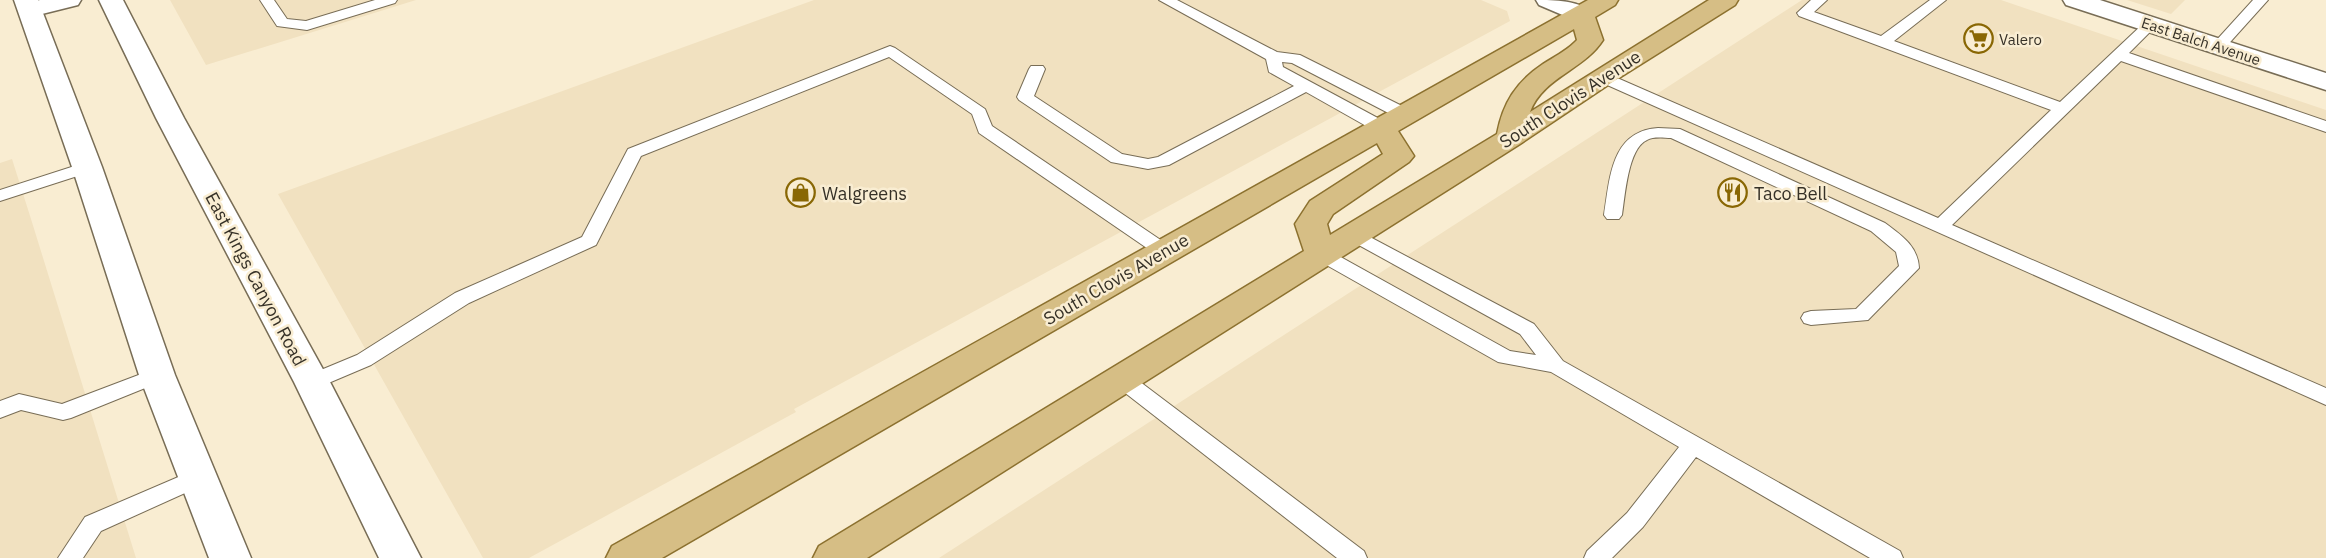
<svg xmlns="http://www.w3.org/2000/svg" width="2326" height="558" font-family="'IBM Plex Sans',sans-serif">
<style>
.built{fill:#f1e1c0}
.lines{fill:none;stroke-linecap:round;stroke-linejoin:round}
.service-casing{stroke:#786d56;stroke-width:2}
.minor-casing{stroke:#786d56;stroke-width:3}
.secondary-casing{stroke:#786d56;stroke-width:3}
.primary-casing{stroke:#8c712f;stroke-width:3}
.service{fill:#fff;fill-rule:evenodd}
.minor{fill:#fff;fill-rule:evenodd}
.secondary{fill:#fff;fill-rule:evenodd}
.primary{fill:#d6be85;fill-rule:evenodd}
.labels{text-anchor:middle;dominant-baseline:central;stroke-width:5;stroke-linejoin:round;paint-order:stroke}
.far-poi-label{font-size:15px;fill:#363127;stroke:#f9edd2;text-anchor:start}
.far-street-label{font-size:15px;fill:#363127;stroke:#f9edd2}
.street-label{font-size:18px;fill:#363127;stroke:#f9edd2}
.poi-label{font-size:18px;fill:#363127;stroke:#f9edd2;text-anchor:start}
</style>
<rect width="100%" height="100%" fill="#f9edd2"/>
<path class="built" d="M 170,0 L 416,0 L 206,65 Z
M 814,0 L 1481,0 L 1507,11 L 1510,21 L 794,409 L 796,412 L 529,558 L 483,558 L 278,194 Z
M 1802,0 L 2001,0 L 2326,110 L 2326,558 L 939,558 Z
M 2127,0 L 2185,0 L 2171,14 Z
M 12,159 L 31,219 L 136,558 L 0,558 L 0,163 Z"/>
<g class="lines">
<defs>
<path id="service" d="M 260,0 L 274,0 L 287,19 L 306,21 L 375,0 L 397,0 L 395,3 L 307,30 L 277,26 Z
M 1159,0 L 1177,0 L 1277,52 L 1300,55 L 1410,110 L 1412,114 L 1410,118 L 1398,118 L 1292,63 L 1282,62 L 1283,67 L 1387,123 L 1389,127 L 1387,131 L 1375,131 L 1306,92 L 1169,165 L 1148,169 L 1111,162 L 1019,100 L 1017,97 L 1029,69 L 1031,66 L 1043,66 L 1045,69 L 1034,96 L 1122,154 L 1148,159 L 1158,157 L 1294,86 L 1269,72 L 1266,59 Z
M 1811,0 L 1827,0 L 1814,12 L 1881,36 L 1930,0 L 1946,0 L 1894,41 L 2060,102 L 2145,22 L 2150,21 L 2157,25 L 2129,53 L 2326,121 L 2326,132 L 2121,61 L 1952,225 L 2326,388 L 2326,405 L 1596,80 L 1594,77 L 1596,74 L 1608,74 L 1938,218 L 2051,110 L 1799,16 L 1797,13 Z
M 2253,0 L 2268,0 L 2223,50 L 2213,50 L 2210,47 L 2213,44 Z
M 890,46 L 895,48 L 985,109 L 992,126 L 1171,247 L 1173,251 L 1171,255 L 1157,255 L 979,133 L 972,114 L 889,57 L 641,156 L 596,245 L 469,303 L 371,365 L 312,390 L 304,387 L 301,382 L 304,377 L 357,355 L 455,293 L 582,237 L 628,149 Z
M 1658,128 L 1680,129 L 1885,223 C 1901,235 1918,246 1919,268 L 1868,320 L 1811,325 L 1804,323 L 1801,318 L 1804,313 L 1811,311 L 1856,309 L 1899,266 L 1896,252 L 1871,231 L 1671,138 C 1664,138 1654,136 1647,140 C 1628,148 1625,196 1622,215 L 1619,219 L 1607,219 L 1604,215 C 1610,178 1611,131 1658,128 Z
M 87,162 L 93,163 L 96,167 L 93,171 L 0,201 L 0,190 Z
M 1353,228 L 1534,324 L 1563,361 L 1900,551 L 1903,558 L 1870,558 L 1696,457 L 1643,527 L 1612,558 L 1584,558 L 1587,551 L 1627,513 L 1679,447 L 1551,372 L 1498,362 L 1314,258 L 1311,254 L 1314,250 L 1328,250 L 1510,351 L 1536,355 L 1520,334 L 1346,238 L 1344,234 L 1346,230 Z
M 157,368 L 165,370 L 168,375 L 165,380 L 71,418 L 63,420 L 21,410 L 0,418 L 0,401 L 19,394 L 62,404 Z
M 1123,373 L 1131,375 L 1364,551 L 1367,558 L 1337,558 L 1115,385 L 1112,380 L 1115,375 Z
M 197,469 L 205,472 L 209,478 L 205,484 L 101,531 L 83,558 L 58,558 L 85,517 Z"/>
<path id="minor" d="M 40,0 L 81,0 L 78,5 L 30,17 L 21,15 L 18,10 L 21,5 Z
M 1536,0 C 1554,0 1581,0 1593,14 L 1590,19 L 1581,21 L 1572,19 L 1539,5 Z
M 2063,0 L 2100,0 L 2326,73 L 2326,90 L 2066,5 Z"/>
<path id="secondary" d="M 14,0 L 38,0 L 102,167 L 175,375 L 251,558 L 209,558 L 139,375 L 72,167 Z
M 99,0 L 123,0 L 184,118 L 330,382 L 421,558 L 379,558 L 294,382 L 156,118 Z"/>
<path id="primary" d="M 1588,0 L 1618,0 L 1615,5 L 1595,17 L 1603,40 C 1584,70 1543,77 1530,112 L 1709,0 L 1738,0 L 1735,5 L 1611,83 L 1520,144 L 867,558 L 813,558 L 819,546 L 1304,251 L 1295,224 L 1310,201 L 1383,154 L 1377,143 L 662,558 L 606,558 L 612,546 ZM 1574,29 L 1577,40 L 1575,42 C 1566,51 1554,57 1543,64 C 1516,82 1503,103 1497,134 L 1330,235 L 1327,224 L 1333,214 L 1409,162 L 1414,156 L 1398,131 Z"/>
</defs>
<use href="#service" class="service-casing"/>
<use href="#minor" class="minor-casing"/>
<use href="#secondary" class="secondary-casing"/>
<use href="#primary" class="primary-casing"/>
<use href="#service" class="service"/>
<use href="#minor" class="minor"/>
<use href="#secondary" class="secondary"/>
<use href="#primary" class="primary"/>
</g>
<defs>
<symbol id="supermarket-ring" viewBox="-11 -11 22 22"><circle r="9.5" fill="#f9edd2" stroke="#896704" stroke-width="1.5"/><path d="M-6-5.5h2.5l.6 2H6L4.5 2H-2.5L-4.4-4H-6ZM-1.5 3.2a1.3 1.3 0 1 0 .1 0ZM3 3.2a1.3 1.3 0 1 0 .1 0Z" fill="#896704"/></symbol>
<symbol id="shop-ring" viewBox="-11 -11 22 22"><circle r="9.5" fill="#f9edd2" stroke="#896704" stroke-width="1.5"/><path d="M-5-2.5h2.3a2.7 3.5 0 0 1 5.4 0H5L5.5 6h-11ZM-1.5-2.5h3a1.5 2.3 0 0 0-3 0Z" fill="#896704"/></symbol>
<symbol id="restaurant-ring" viewBox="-11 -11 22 22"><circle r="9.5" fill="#f9edd2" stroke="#896704" stroke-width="1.5"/><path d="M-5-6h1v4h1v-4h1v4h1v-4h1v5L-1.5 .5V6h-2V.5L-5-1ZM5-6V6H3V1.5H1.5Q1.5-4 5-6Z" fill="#896704"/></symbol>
</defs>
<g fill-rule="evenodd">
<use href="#supermarket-ring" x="1962" y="22" width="33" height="33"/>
<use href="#shop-ring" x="784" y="176" width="33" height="33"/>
<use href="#restaurant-ring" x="1716" y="176" width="33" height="33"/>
</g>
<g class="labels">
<g class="far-poi-label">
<text x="1999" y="39">Valero</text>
</g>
<g class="far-street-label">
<text transform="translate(2201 41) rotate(18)">East Balch Avenue</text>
</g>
<g class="street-label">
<text transform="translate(1570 99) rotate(-33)">South Clovis Avenue</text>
<text transform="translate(256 279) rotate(62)">East Kings Canyon Road</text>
<text transform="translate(1116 279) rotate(-30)">South Clovis Avenue</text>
</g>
<g class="poi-label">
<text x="822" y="193">Walgreens</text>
<text x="1754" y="193">Taco Bell</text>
</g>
</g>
</svg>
